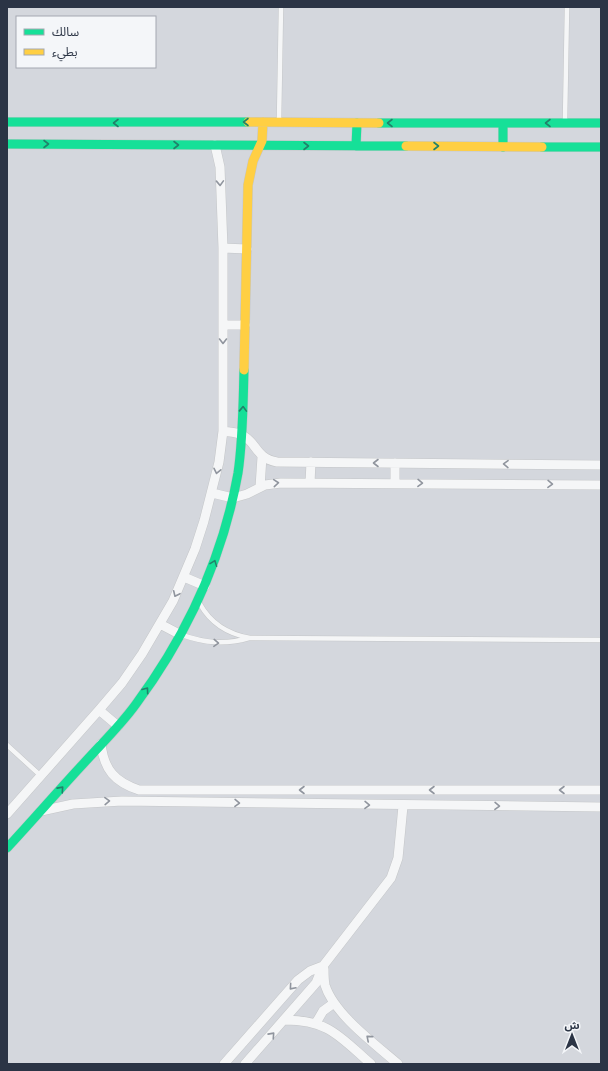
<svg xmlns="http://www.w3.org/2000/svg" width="608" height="1071" font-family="Cabin,'Noto Sans Arabic',sans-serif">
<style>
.built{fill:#d4d7dd;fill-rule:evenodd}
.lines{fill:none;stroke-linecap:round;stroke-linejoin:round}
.lane-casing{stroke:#c4c6c8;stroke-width:5.5}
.street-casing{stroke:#c4c6c8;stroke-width:10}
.fast-casing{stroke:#c4c6c8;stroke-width:10}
.slow-casing{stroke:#c4c6c8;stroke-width:10}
.lane{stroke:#f5f6f7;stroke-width:4.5}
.street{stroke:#f5f6f7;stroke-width:9}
.fast{stroke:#16e098;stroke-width:9}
.slow{stroke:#ffcf43;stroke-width:9}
.oneway{stroke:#22816a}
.oneway2{stroke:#90959e}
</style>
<rect width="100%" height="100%" fill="#e6e8ea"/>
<path class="built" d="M 7,7 L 601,7 L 601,1064 L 7,1064 ZM 17,17 L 155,17 L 155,67 L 17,67 Z"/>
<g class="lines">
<defs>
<path id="lane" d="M 279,121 L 281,7
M 565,121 L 567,7
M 200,604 C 211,624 228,634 250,638 L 601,640
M 182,635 C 205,643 225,645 249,638
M 7,745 L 41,776"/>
<path id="street" d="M 223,248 L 247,249
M 223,325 L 245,325
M 223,431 C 229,432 237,432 242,435 C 257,442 255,458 277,462 L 601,465
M 310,483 L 311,462
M 395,483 L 395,463
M 260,487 L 262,457
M 212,493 L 233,498 L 247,494 L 265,485 L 281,483 L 601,485
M 184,577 L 205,586
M 160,624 L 181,635
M 99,710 L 118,726
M 101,744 C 104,770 115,782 139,790 L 601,790
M 41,811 L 73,804 L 122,801 L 601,807
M 7,814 L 99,710 L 122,683 L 142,654 L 173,601 L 195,549 L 204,521 L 219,462 L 223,431 L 223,248 L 220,167 L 215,145
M 324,969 C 324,974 324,980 325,985 C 334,1014 375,1044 398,1064
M 285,1020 C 329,1020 340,1037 371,1064
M 316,1023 L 323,1011 L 334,1003
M 224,1064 L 298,980 L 310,971 L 323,966
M 245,1064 L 316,983 L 323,966 L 391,878 L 398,858 L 403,806"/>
<path id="fast" d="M 7,122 L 248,122
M 379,123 L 601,123
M 503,123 L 503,147
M 7,144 L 406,146
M 356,146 L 357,123
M 542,147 L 601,147
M 7,848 C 33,820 58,791 84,763 C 102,743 121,725 136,704 C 187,635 223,557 238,473 C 243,439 243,404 244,370"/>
<path id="slow" d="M 248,122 L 379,123
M 406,146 L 542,147
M 244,370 L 248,185 L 253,161 L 262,141 L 263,122"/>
</defs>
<use href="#lane" class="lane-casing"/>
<use href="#street" class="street-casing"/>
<use href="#fast" class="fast-casing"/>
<use href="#slow" class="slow-casing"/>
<use href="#lane" class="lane"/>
<use href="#street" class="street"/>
<use href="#fast" class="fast"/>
<use href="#slow" class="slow"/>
</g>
<defs><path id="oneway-chevron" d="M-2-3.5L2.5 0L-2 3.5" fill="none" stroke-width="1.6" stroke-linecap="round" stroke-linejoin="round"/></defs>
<g class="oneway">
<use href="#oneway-chevron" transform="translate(246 122) rotate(180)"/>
<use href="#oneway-chevron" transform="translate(116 123) rotate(180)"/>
<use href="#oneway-chevron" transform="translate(390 123) rotate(180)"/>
<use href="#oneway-chevron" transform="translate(548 123) rotate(180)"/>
<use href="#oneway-chevron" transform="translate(46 144)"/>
<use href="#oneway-chevron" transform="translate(176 145)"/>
<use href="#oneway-chevron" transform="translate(306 146)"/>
<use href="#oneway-chevron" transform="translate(436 146)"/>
<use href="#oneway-chevron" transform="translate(243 409) rotate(-88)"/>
<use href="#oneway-chevron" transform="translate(214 563) rotate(-69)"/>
<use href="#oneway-chevron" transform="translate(146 690) rotate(-54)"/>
<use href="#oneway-chevron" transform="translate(61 789) rotate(-48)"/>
</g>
<g class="oneway2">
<use href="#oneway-chevron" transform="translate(220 183) rotate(88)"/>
<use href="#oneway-chevron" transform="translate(223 341) rotate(90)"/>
<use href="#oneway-chevron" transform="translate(376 463) rotate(-180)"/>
<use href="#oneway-chevron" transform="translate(506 464) rotate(-179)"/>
<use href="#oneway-chevron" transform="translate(217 471) rotate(102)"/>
<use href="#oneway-chevron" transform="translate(276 483) rotate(-5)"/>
<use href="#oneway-chevron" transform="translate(420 483) rotate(1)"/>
<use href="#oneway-chevron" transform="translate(550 484) rotate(1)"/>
<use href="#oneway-chevron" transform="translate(176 594) rotate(115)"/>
<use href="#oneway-chevron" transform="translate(216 643) rotate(3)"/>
<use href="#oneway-chevron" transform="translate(302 790) rotate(-180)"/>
<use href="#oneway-chevron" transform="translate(432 790) rotate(180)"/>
<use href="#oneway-chevron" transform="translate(562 790) rotate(180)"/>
<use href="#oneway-chevron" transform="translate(107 801) rotate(-2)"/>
<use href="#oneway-chevron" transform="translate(237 803) rotate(1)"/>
<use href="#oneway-chevron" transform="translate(367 805) rotate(1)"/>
<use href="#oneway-chevron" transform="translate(497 806) rotate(1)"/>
<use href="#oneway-chevron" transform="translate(292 987) rotate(131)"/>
<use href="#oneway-chevron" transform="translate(272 1035) rotate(-48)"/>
<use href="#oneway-chevron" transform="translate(369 1038) rotate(-139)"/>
</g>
<rect width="608" height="1071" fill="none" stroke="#2b3445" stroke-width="16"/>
<rect x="16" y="16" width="140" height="52" fill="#f4f6f9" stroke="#a4a8b1"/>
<rect x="24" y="29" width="20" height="6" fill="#16e098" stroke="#a4a8b1"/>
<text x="52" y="36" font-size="12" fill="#2b3445">سالك</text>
<rect x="24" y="49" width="20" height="6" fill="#ffcf43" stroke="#a4a8b1"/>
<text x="52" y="56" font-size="12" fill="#2b3445">بطيء</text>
<g transform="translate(572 1035)" stroke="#f4f6f9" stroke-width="3" paint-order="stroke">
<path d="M0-3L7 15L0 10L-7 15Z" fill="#2b3445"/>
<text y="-6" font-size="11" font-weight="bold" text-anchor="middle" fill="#2b3445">ش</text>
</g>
</svg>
